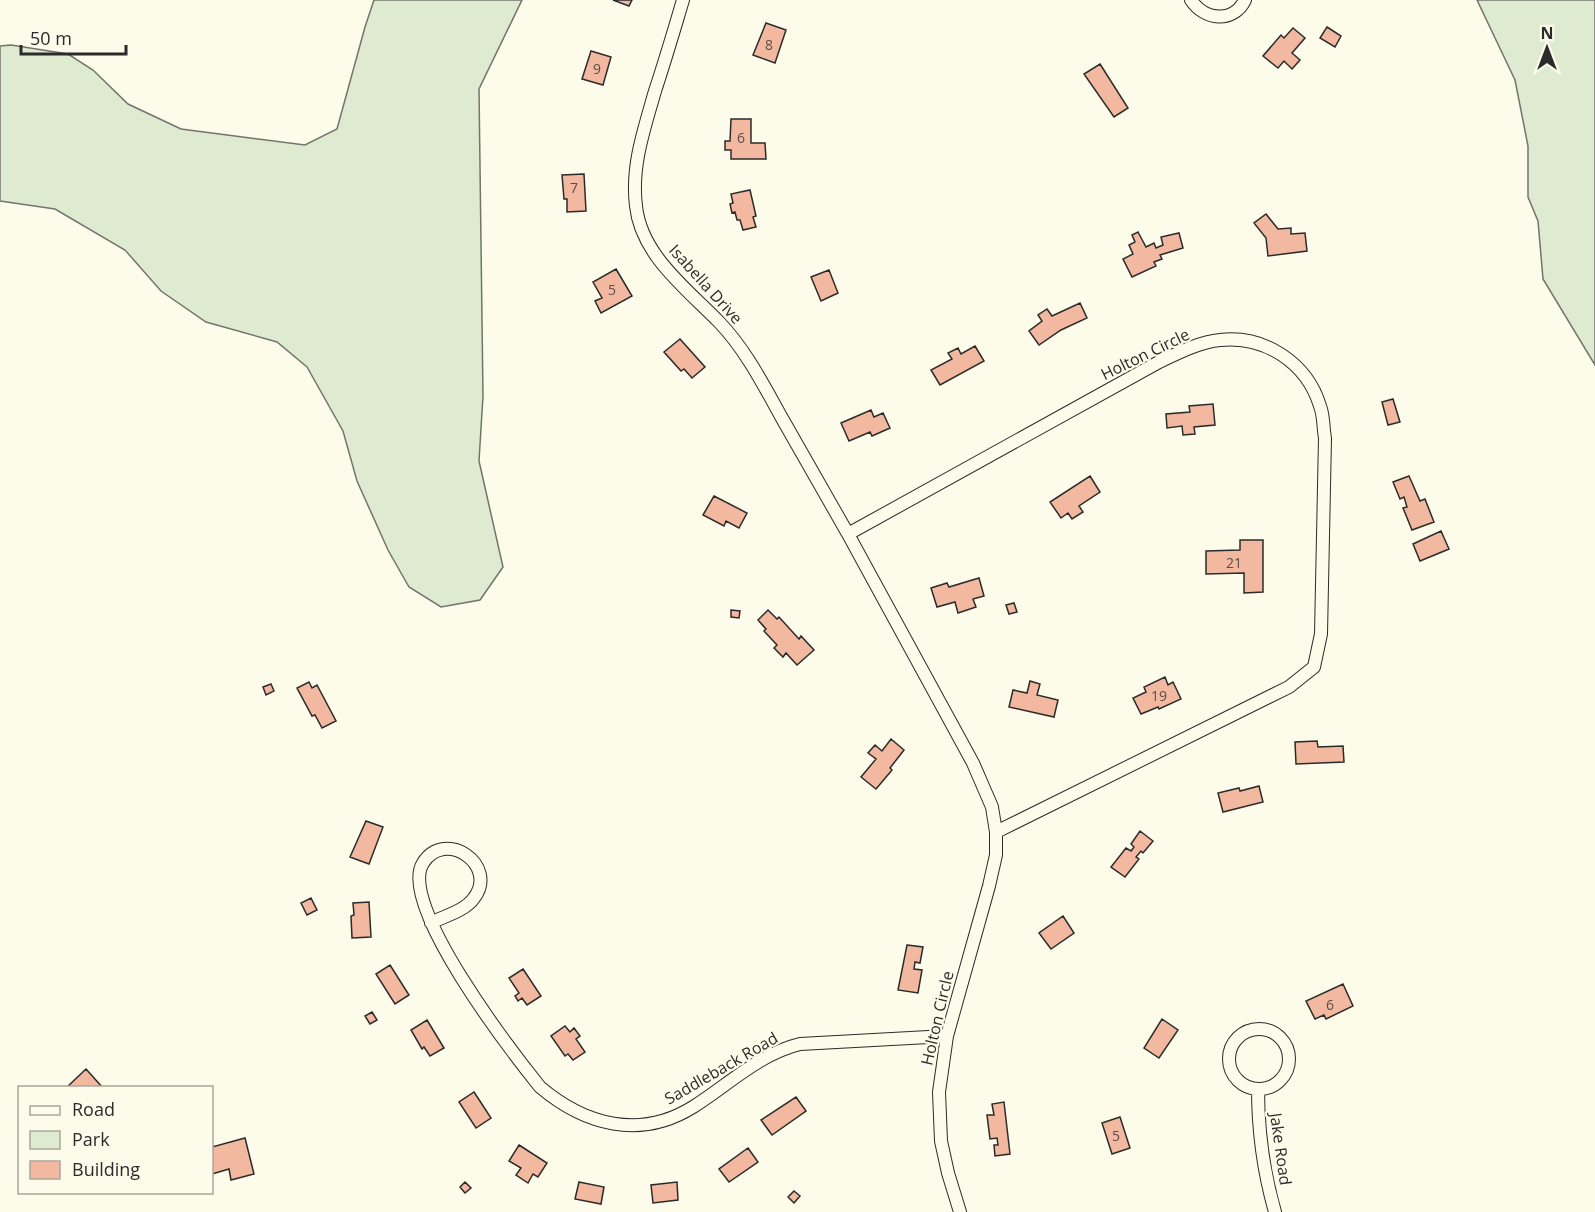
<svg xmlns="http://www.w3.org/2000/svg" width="1595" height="1212" font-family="'Open Sans',sans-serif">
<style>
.green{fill:#deebd1;stroke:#74746e;stroke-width:1.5}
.building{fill:#f2b8a0;stroke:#2b2b2b;stroke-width:1.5}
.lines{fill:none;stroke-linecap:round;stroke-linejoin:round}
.street-casing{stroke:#2b2b2b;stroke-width:14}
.street{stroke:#fdfbea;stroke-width:12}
.labels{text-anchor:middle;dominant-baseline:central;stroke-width:4.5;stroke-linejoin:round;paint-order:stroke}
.number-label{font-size:14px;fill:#5d4e48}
.street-label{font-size:16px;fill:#2b2b2b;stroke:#fdfbea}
</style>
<rect width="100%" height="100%" fill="#fdfbea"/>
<path class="green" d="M 374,0 L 522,0 L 479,89 L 483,396 L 479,461 L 503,567 L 480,600 L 441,607 L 409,587 L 388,550 L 357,481 L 343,431 L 307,367 L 277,342 L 206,322 L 161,291 L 125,250 L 55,209 L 0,201 L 0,46 L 11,45 L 68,54 L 93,70 L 128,104 L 181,129 L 305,145 L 337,129 L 365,27 Z
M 1477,0 L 1595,0 L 1595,365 L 1543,279 L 1538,221 L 1528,197 L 1528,146 L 1515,80 Z"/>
<path class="building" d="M 613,0 L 632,0 L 629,6 Z
M 766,23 L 786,30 L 775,63 L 753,55 Z
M 1327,27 L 1341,36 L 1335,47 L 1320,38 Z
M 1293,28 L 1305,38 L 1292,53 L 1300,60 L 1292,69 L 1284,61 L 1278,68 L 1263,56 L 1281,35 L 1284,38 Z
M 591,51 L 611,57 L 603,85 L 582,79 Z
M 1100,64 L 1128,108 L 1114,117 L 1084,74 Z
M 731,119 L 751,119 L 751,143 L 765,143 L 766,159 L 731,159 L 731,150 L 725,150 L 725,141 L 730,141 Z
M 584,174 L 586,211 L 567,212 L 567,199 L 564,199 L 562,175 Z
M 750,190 L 756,216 L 753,217 L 756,227 L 743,230 L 740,220 L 737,220 L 735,212 L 732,213 L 730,204 L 733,203 L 731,194 Z
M 1266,214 L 1278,229 L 1291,228 L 1291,234 L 1305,233 L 1307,251 L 1268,256 L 1266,238 L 1254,223 Z
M 1138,232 L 1146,247 L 1154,243 L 1156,248 L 1163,245 L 1161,237 L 1179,233 L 1183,248 L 1160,255 L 1162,259 L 1154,262 L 1156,266 L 1132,277 L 1123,259 L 1133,254 L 1129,245 L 1135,242 L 1132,235 Z
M 616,269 L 632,296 L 601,313 L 595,301 L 602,298 L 593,282 Z
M 829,270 L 838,293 L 821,301 L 811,277 Z
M 1080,303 L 1087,318 L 1061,330 L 1039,345 L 1029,331 L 1042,321 L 1038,315 L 1047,309 L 1052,316 Z
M 680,339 L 705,367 L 692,378 L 684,369 L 681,371 L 664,352 Z
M 975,346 L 984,361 L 940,385 L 931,370 L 952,359 L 948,353 L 958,348 L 961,354 Z
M 1393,399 L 1400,422 L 1388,425 L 1382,402 Z
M 1213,404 L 1215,425 L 1194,427 L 1195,434 L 1183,435 L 1182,426 L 1167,428 L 1166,414 L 1190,412 L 1189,406 Z
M 871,410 L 874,417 L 883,413 L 890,428 L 872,436 L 870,432 L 849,441 L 841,423 Z
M 1090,476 L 1100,492 L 1079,506 L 1083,512 L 1072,519 L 1068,513 L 1061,518 L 1050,502 Z
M 1409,476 L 1420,501 L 1425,499 L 1434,522 L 1412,530 L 1403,508 L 1407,507 L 1404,497 L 1400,499 L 1393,482 Z
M 714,496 L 747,513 L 739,528 L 726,521 L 724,526 L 703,515 Z
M 1441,531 L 1449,549 L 1420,561 L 1413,544 Z
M 1240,540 L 1263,540 L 1263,592 L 1244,593 L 1244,573 L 1206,574 L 1206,551 L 1240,550 Z
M 979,578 L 984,596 L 973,599 L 976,607 L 958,613 L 955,602 L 937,607 L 931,588 L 947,583 L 949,587 Z
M 1014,603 L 1017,612 L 1009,614 L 1006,605 Z
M 731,610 L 740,611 L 739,618 L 731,617 Z
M 768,610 L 777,619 L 779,617 L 799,639 L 801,636 L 814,650 L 797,665 L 786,653 L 783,657 L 774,648 L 777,645 L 764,631 L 766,629 L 758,620 Z
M 1165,677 L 1168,685 L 1173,682 L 1181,699 L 1159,709 L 1158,707 L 1141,714 L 1133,698 L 1146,692 L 1144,687 Z
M 1030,681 L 1040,684 L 1037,695 L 1058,700 L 1054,717 L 1009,707 L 1013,690 L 1027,693 Z
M 309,682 L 312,688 L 317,685 L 336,721 L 322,728 L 315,715 L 312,716 L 297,688 Z
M 271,684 L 274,691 L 266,695 L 263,687 Z
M 891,739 L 904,750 L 890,768 L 892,770 L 876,789 L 861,777 L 876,759 L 868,753 L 875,745 L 882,751 Z
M 1317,741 L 1318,747 L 1343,746 L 1344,762 L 1296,764 L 1295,742 Z
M 1259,786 L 1263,802 L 1223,812 L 1218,793 L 1239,788 L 1240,791 Z
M 366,821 L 383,827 L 369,864 L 350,857 Z
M 1140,831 L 1153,841 L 1143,853 L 1141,851 L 1136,857 L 1139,859 L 1125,877 L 1111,867 L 1126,848 L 1131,851 L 1134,847 L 1131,844 Z
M 311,898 L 317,910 L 307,915 L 301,903 Z
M 369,902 L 371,937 L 352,938 L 351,916 L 354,915 L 353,903 Z
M 1063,916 L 1074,933 L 1051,949 L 1039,933 Z
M 907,945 L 923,947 L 920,963 L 915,962 L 914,969 L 922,970 L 918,993 L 898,990 Z
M 390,965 L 409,995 L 395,1004 L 376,974 Z
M 523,969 L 541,996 L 527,1005 L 522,998 L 518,1001 L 515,996 L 519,993 L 509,978 Z
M 1343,984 L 1353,1006 L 1326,1019 L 1324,1015 L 1315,1019 L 1306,1001 Z
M 372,1012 L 377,1020 L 370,1024 L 365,1016 Z
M 1162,1019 L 1178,1030 L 1159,1058 L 1144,1048 Z
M 427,1020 L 444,1048 L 430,1056 L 424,1047 L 422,1049 L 411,1030 Z
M 565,1026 L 570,1032 L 574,1028 L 580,1036 L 576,1039 L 585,1052 L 573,1060 L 568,1054 L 565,1056 L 551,1036 Z
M 86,1069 L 103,1088 L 66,1088 Z
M 474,1092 L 491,1118 L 476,1128 L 459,1102 Z
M 796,1097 L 806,1111 L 772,1135 L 761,1120 Z
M 1004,1102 L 1010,1154 L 995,1156 L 994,1145 L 998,1145 L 997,1138 L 990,1139 L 987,1115 L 994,1115 L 992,1104 Z
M 1120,1117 L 1130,1148 L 1112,1154 L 1102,1123 Z
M 245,1138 L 254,1174 L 231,1180 L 229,1169 L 212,1174 L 212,1147 Z
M 519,1145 L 547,1163 L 538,1177 L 533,1174 L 528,1183 L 516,1175 L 521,1168 L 509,1161 Z
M 748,1148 L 758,1162 L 729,1182 L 719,1169 Z
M 465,1182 L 471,1188 L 465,1193 L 460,1187 Z
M 579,1182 L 604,1187 L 601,1204 L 575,1199 Z
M 677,1182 L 678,1200 L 653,1203 L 651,1185 Z
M 794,1191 L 800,1196 L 794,1203 L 788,1197 Z"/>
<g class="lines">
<defs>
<path id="street" d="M 683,0 C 674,30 665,61 655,91 C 644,130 631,166 636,206 C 641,255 687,289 719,322 C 746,350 764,386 783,420 C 805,458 826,496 848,534
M 1191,0 C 1204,20 1233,24 1245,0
M 431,923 C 444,916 465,911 474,898 C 499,865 445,828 423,863 C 397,904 512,1052 540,1087 C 585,1125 640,1140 693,1107 C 728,1085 759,1054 800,1044 L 947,1036
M1229 1059a30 30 0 1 1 60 0a30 30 0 1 1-60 0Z
M 1258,1089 C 1258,1133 1263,1170 1275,1212
M 960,1212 L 948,1173 L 941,1141 L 939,1092 L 947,1036 L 989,886 L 996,855 L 996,832 L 992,807 L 973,763 L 848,534 L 1159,362 C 1178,353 1199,342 1220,340 C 1265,335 1307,363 1320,406 C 1324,416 1323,428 1325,438 L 1321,634 L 1314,667 L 1289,687 L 996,832"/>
</defs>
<use href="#street" class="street-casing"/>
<use href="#street" class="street"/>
</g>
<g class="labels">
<g class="number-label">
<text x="769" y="44">8</text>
<text x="597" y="68">9</text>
<text x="741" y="137">6</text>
<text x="574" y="187">7</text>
<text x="612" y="289">5</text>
<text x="1234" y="562">21</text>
<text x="1159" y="695">19</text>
<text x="1330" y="1004">6</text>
<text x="1116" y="1135">5</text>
</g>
<g class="street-label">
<text transform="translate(706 284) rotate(48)">Isabella Drive</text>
<text transform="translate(1145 354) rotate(-26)">Holton Circle</text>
<text transform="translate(937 1018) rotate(-77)">Holton Circle</text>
<text transform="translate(721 1068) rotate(-30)">Saddleback Road</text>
<text transform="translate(1281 1149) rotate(82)">Jake Road</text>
</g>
</g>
<rect x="18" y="1086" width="195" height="108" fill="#fdfbea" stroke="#a9a89e" stroke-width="1.5"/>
<rect x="30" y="1106" width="30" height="9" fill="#fdfbea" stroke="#a9a89e" stroke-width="1.5"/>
<text x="72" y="1116" font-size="18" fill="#2b2b2b">Road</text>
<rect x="30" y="1131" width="30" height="18" fill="#deebd1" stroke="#a9a89e" stroke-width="1.5"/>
<text x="72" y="1146" font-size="18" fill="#2b2b2b">Park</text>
<rect x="30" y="1161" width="30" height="18" fill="#f2b8a0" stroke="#a9a89e" stroke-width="1.5"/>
<text x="72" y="1176" font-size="18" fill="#2b2b2b">Building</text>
<g transform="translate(1547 48)" stroke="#fdfbea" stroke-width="4.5" paint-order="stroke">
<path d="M0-4.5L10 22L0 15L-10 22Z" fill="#2b2b2b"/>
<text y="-9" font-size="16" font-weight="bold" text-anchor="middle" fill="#2b2b2b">N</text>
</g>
<path d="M21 45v9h105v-9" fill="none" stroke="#2b2b2b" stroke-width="3"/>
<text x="30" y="45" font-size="18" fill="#2b2b2b" stroke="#fdfbea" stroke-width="4.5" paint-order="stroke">50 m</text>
</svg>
